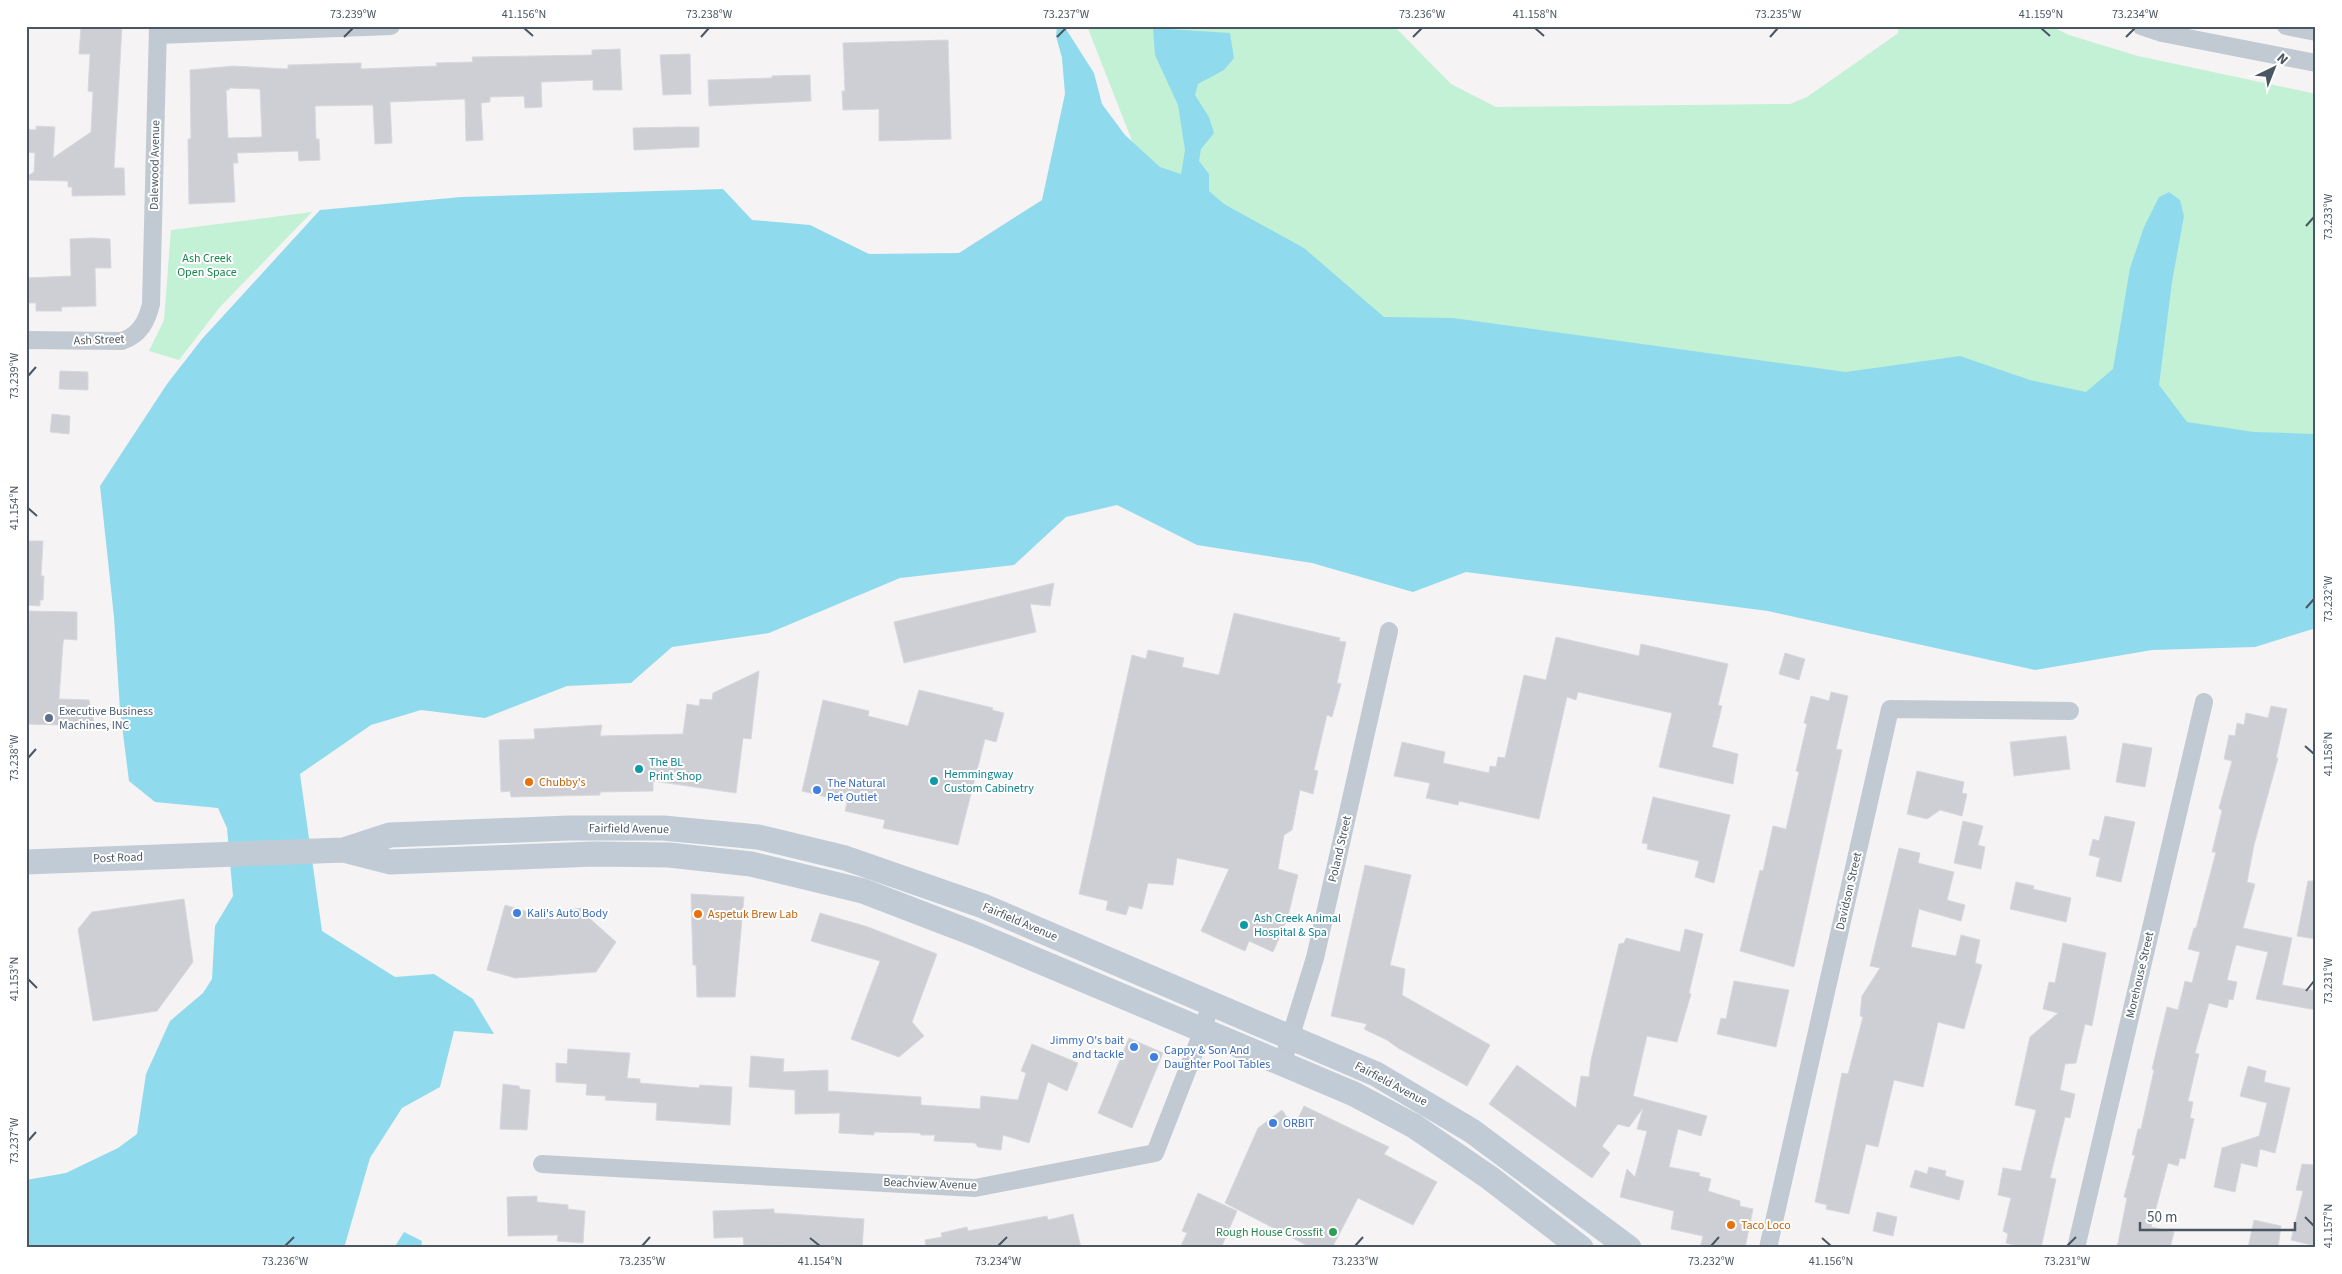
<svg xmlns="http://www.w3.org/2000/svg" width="2342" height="1274" font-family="'Source Sans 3',sans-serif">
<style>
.green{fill:#c3f1d5}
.water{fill:#90daee}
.building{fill:#cdcfd5;stroke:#d7d9de;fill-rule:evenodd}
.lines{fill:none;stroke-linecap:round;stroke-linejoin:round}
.minor{stroke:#c1cad2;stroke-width:18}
.secondary{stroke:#c1cbd6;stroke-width:25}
.ticks{fill:none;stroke:#4a5661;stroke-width:2}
.service-dot{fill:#5c6f8a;stroke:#fff;stroke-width:2}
.culture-dot{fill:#0f9aa8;stroke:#fff;stroke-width:2}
.food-dot{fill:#e8710a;stroke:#fff;stroke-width:2}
.shop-dot{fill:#3f7fe0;stroke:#fff;stroke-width:2}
.leisure-dot{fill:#2e9e5b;stroke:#fff;stroke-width:2}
.labels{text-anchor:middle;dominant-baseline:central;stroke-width:4;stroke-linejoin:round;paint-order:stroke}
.street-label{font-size:12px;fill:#4a5661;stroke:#fff}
.park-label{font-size:12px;fill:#17864f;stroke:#fff}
.service-label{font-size:12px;fill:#4e5e75;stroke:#fff;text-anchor:start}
.culture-label{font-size:12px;fill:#0d838f;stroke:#fff;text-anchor:start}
.food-label{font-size:12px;fill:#c56008;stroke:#fff;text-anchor:start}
.shop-label{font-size:12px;fill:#366cbe;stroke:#fff;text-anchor:start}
.leisure-label{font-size:12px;fill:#27864d;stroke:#fff;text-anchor:end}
.neatline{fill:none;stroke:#4a5661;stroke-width:2}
.ticks-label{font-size:12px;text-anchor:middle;fill:#4a5661}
</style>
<rect width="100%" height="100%" fill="#f5f3f3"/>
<path class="green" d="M 1087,26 L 1394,26 L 1451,84 L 1496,107 L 1790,104 L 1807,97 L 1897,34 L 1900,26 L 2051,26 L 2069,35 L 2138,56 L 2316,94 L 2316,558 L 1392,372 L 1167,230 Z
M 312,212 L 220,307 L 179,360 L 149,351 L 164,320 L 171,230 Z"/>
<path class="water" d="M 1057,26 L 1064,26 L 1094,73 L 1102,104 L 1125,135 L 1160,167 L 1181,174 L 1185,150 L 1178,105 L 1155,55 L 1153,28 L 1230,33 L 1234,58 L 1224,70 L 1198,84 L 1195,95 L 1209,117 L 1214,133 L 1201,149 L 1199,161 L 1209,174 L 1209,191 L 1224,204 L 1304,248 L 1384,317 L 1453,318 L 1846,372 L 1960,356 L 2030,380 L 2086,392 L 2113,369 L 2130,268 L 2144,227 L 2159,197 L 2169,192 L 2180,200 L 2184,216 L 2172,282 L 2159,385 L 2187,422 L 2254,432 L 2316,434 L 2316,628 L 2255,647 L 2152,650 L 2035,670 L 1768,611 L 1466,572 L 1413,592 L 1312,563 L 1197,545 L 1117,505 L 1066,517 L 1014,565 L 900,578 L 769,633 L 672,647 L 631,683 L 567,686 L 485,718 L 421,710 L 371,725 L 300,774 L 322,931 L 395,977 L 434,974 L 473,999 L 494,1034 L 454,1031 L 440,1087 L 402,1108 L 370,1158 L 344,1248 L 26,1248 L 26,1180 L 66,1173 L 118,1148 L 137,1134 L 146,1074 L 170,1021 L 203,993 L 212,979 L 215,926 L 233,896 L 227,828 L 218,808 L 155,802 L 129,781 L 120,710 L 114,617 L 100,486 L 167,384 L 202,339 L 320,210 L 461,197 L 723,189 L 752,220 L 810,225 L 869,254 L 959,253 L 1042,200 L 1065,94 L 1062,58 L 1056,36 Z
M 404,1232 L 422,1241 L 421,1248 L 394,1248 Z"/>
<path class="building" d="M 81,26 L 122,26 L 114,168 L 124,168 L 125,195 L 72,196 L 72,187 L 68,187 L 68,181 L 26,180 L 26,177 L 34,172 L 35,153 L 26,152 L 26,129 L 36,130 L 36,126 L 55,127 L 53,158 L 91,132 L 93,92 L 88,91 L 90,54 L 79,54 Z
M 948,40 L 951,139 L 879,141 L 879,109 L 843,110 L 842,91 L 845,91 L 843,43 Z
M 620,49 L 622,90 L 593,90 L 593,80 L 541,82 L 542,107 L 525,108 L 524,96 L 490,97 L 490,102 L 481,103 L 483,140 L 466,141 L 465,99 L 390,102 L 392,143 L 375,144 L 373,105 L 315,106 L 316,139 L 319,139 L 320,160 L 299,161 L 298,151 L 237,153 L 238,163 L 233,163 L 235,202 L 189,204 L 188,139 L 191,139 L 190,70 L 233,66 L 288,69 L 288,65 L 361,63 L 361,69 L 437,66 L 436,63 L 473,62 L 472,57 L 592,55 L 592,50 ZM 229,88 L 260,89 L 262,137 L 228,138 L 226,90 L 229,90 Z
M 690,54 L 691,94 L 663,95 L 660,55 Z
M 810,75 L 811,101 L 709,106 L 708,80 L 772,78 L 772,76 Z
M 678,127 L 699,127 L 699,147 L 634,150 L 633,128 Z
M 93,238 L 110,239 L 111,268 L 95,268 L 96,306 L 61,307 L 62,311 L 36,311 L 36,303 L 26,303 L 26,278 L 71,276 L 70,239 Z
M 60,371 L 88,372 L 88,390 L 59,389 Z
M 52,414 L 70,416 L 69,434 L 50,432 Z
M 26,541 L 43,541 L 41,576 L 44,576 L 43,600 L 40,600 L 40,606 L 26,605 Z
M 1054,583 L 1050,606 L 1030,604 L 1036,632 L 904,663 L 894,622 Z
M 29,611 L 77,612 L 77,640 L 64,639 L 63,643 L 59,699 L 89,700 L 95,726 L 26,724 Z
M 1234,613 L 1340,638 L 1339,641 L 1346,642 L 1337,683 L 1341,684 L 1332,717 L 1327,715 L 1314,770 L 1318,771 L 1313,794 L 1300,790 L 1292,830 L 1284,835 L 1278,869 L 1298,875 L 1287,920 L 1273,952 L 1249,941 L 1245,951 L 1201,931 L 1229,869 L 1177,858 L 1173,885 L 1148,883 L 1142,909 L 1129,906 L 1126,915 L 1106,910 L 1108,901 L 1079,894 L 1132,655 L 1146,659 L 1148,650 L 1184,658 L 1182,667 L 1219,675 Z
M 1556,637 L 1639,656 L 1641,644 L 1728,664 L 1718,705 L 1722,706 L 1712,747 L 1738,754 L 1733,784 L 1659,767 L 1672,713 L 1578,692 L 1576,700 L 1567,697 L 1539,819 L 1459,801 L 1458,805 L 1426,798 L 1430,783 L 1394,776 L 1402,742 L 1445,752 L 1443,763 L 1489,773 L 1490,766 L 1496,767 L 1498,757 L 1505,758 L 1524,675 L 1546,680 Z
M 1785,653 L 1805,659 L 1799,680 L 1779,674 Z
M 759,671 L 751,739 L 743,738 L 736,793 L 653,781 L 653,791 L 600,792 L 600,795 L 511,797 L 510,791 L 501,792 L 499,740 L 535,739 L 534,729 L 602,725 L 600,736 L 683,734 L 687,704 L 699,706 L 700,699 L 712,700 L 713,693 Z
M 919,690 L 993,708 L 992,710 L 1004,713 L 996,742 L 985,739 L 958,845 L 883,828 L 885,820 L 845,811 L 847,802 L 802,791 L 823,700 L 869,711 L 868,716 L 908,726 Z
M 1831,692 L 1848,696 L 1836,749 L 1842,750 L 1794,967 L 1740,951 L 1760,870 L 1763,871 L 1773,826 L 1786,829 L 1799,772 L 1796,771 L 1807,724 L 1804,723 L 1811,696 L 1829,701 Z
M 2271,706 L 2287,709 L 2276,758 L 2278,758 L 2254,845 L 2247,882 L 2255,884 L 2243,928 L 2292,938 L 2282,985 L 2316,991 L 2316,1010 L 2256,999 L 2268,952 L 2236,945 L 2227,980 L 2237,982 L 2233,1000 L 2229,999 L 2227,1008 L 2209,1003 L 2195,1053 L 2199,1054 L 2188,1101 L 2193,1102 L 2190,1118 L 2194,1119 L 2185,1159 L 2180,1158 L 2178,1166 L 2168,1163 L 2151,1227 L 2174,1232 L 2170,1248 L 2117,1248 L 2127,1198 L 2124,1197 L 2135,1155 L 2132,1155 L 2138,1129 L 2141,1129 L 2154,1070 L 2152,1069 L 2167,1007 L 2178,1010 L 2185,981 L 2192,983 L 2200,952 L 2188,949 L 2194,928 L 2196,928 L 2216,852 L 2212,852 L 2222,811 L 2219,808 L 2232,761 L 2224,759 L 2229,735 L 2235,736 L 2237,723 L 2244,725 L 2246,713 L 2268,718 Z
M 2066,736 L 2070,769 L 2014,776 L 2010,742 Z
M 2123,743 L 2152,748 L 2145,787 L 2116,782 Z
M 1917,771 L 1964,782 L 1962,793 L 1967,794 L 1962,816 L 1940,810 L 1927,819 L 1907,814 Z
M 1653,797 L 1730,815 L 1714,883 L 1695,877 L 1699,861 L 1647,849 L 1648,844 L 1642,843 Z
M 2105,816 L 2135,822 L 2121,882 L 2096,876 L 2100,858 L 2089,855 L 2093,839 L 2099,841 Z
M 1963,821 L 1983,826 L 1978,845 L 1985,847 L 1981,869 L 1954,863 Z
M 1899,848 L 1920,853 L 1918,863 L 1954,872 L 1947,900 L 1965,905 L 1961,921 L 1919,909 L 1911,947 L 1956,956 L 1961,935 L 1980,940 L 1975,963 L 1982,965 L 1964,1029 L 1938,1022 L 1923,1087 L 1894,1080 L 1878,1147 L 1866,1144 L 1849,1214 L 1826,1209 L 1827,1205 L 1815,1202 L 1842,1073 L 1848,1074 L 1863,1017 L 1860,1016 L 1862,996 L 1880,968 L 1870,966 Z
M 1365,865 L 1411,875 L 1390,965 L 1405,969 L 1402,995 L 1490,1045 L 1467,1086 L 1398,1048 L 1387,1040 L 1364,1029 L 1367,1024 L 1331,1016 Z
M 2308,881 L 2316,881 L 2316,939 L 2297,936 Z
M 2016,882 L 2034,886 L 2033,889 L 2071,898 L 2066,922 L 2010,909 Z
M 691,894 L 744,897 L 735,997 L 697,997 L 696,965 L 693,965 Z
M 184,899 L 193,962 L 157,1011 L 93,1021 L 78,929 L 92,912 Z
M 505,905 L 556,920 L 556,910 L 587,908 L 587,916 L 616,942 L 596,972 L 515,978 L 487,970 Z
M 820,913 L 868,927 L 937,954 L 912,1022 L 924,1036 L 899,1057 L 851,1039 L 880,961 L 811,941 Z
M 1685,929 L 1703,934 L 1689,993 L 1691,994 L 1677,1042 L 1647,1036 L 1633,1096 L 1707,1116 L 1701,1136 L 1678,1129 L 1669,1167 L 1700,1173 L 1699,1176 L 1711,1179 L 1708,1191 L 1740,1201 L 1740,1206 L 1753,1209 L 1745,1248 L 1700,1248 L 1703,1236 L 1671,1229 L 1674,1211 L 1620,1197 L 1627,1169 L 1635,1177 L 1647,1131 L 1637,1129 L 1643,1108 L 1629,1127 L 1618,1124 L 1602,1146 L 1610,1153 L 1592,1178 L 1489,1104 L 1517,1065 L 1576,1108 L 1581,1076 L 1589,1077 L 1591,1060 L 1619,944 L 1624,943 L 1626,938 L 1680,952 Z
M 2063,943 L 2106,953 L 2092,1026 L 2085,1024 L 2076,1063 L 2065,1064 L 2060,1090 L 2075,1094 L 2070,1118 L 2065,1117 L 2050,1178 L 2056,1179 L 2041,1248 L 2025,1248 L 2006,1243 L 2008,1234 L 2003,1231 L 2011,1198 L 1998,1195 L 2003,1168 L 2021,1171 L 2036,1110 L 2015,1105 L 2030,1037 L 2058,1013 L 2043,1009 L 2049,982 L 2055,983 Z
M 1734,981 L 1789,990 L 1776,1047 L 1717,1034 L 1721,1018 L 1726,1019 Z
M 1129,1038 L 1163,1053 L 1132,1128 L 1098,1113 Z
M 1032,1044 L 1078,1063 L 1067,1091 L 1048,1082 L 1029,1143 L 1003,1135 L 1001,1150 L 978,1147 L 975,1143 L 934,1141 L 935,1135 L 921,1135 L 920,1133 L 874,1132 L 874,1135 L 839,1133 L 840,1113 L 795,1114 L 795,1090 L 749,1087 L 751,1056 L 784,1059 L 783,1072 L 828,1070 L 828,1091 L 921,1097 L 921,1105 L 980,1109 L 981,1096 L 1018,1100 L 1026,1073 L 1021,1071 Z
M 568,1049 L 630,1053 L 627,1078 L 640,1079 L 640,1083 L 699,1088 L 700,1085 L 732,1087 L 730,1125 L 656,1120 L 657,1103 L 605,1100 L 606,1096 L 586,1095 L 587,1084 L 556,1082 L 556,1063 L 567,1064 Z
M 2248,1066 L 2266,1071 L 2264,1082 L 2290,1088 L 2275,1153 L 2260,1149 L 2257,1167 L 2241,1163 L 2235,1192 L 2214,1187 L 2222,1148 L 2259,1136 L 2267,1103 L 2240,1096 Z
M 503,1084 L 519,1086 L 520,1089 L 530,1090 L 527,1130 L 500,1129 Z
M 1304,1106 L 1389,1147 L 1384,1154 L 1437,1182 L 1413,1225 L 1358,1198 L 1332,1248 L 1312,1248 L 1225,1203 L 1258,1128 L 1282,1110 L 1294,1127 Z
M 2302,1164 L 2316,1165 L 2316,1246 L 2291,1240 L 2303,1191 L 2296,1190 Z
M 1929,1167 L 1946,1171 L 1945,1176 L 1964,1181 L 1959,1200 L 1910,1187 L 1915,1170 L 1927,1174 Z
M 1198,1193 L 1237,1211 L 1221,1248 L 1180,1248 L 1187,1233 L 1182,1231 Z
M 537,1196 L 537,1202 L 568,1205 L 568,1209 L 585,1211 L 583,1243 L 557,1241 L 558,1235 L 508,1236 L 507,1197 Z
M 774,1209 L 774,1213 L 864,1219 L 862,1248 L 784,1248 L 784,1245 L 744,1246 L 743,1237 L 714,1238 L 713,1211 Z
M 1877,1212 L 1897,1217 L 1893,1236 L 1873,1231 Z
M 1073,1214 L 1081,1248 L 926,1248 L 925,1240 L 942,1237 L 941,1233 L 967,1227 L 968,1231 L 1047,1216 L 1048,1220 Z
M 2254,1220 L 2281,1226 L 2278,1248 L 2248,1248 Z"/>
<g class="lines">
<path class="minor" d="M 2141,26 L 2162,33 L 2316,63
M 2286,26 L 2316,32
M 158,35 L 391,26
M 26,340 L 122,341 C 140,335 147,321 151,304 L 158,26
M 1282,1064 L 1315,958 L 1389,631
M 542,1164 L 975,1188 L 1155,1153 L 1203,1030 L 1211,1002
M 1768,1248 L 1890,709 L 2070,711
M 2076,1248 L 2204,702"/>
<path class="secondary" d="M 344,850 L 390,835 L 569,828 L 663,828 L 758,837 L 845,858 L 983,906 L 1376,1074 L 1472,1131 L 1629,1248
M 26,862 L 343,850 L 390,862 L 594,854 L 669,855 L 751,864 L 863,891 L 975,934 L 1354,1094 L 1414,1126 L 1490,1178 L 1581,1248"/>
</g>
<path class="ticks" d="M 524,28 L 533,36M 1535,28 L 1544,36M 2041,28 L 2050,36M 344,37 L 353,28M 701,37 L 709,28M 1057,37 L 1066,28M 1413,37 L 1422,28M 1770,37 L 1778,28M 2126,37 L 2135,28M 2306,226 L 2314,217M 28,376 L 36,367M 28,508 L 37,516M 2306,608 L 2314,599M 2305,746 L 2314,754M 28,758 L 36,749M 28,979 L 37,988M 2306,991 L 2314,981M 28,1141 L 36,1132M 2305,1217 L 2314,1226M 810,1238 L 820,1246M 1822,1238 L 1831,1246M 285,1246 L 294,1237M 642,1246 L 650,1237M 998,1246 L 1007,1237M 1355,1246 L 1363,1237M 1711,1246 L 1719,1237M 2067,1246 L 2076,1237"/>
<circle class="service-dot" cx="49" cy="718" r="5"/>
<g class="culture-dot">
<circle cx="639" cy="769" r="5"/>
<circle cx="934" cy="781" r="5"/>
<circle cx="1244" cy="925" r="5"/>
</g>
<g class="food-dot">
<circle cx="529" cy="782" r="5"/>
<circle cx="698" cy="914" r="5"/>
<circle cx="1731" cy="1225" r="5"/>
</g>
<g class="shop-dot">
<circle cx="817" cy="790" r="5"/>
<circle cx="517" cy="913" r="5"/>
<circle cx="1134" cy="1047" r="5"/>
<circle cx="1154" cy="1057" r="5"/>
<circle cx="1273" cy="1123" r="5"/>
</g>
<circle class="leisure-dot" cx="1333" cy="1232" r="5"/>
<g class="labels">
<g class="street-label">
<text transform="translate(155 165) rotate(-89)">Dalewood Avenue</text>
<text transform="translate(99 340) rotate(-2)">Ash Street</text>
<text transform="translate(629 829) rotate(1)">Fairfield Avenue</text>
<text transform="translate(1340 849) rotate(-77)">Poland Street</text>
<text transform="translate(118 858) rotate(-2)">Post Road</text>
<text transform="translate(1849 891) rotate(-77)">Davidson Street</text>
<text transform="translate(1020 922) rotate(23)">Fairfield Avenue</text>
<text transform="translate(2140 975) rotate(-77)">Morehouse Street</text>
<text transform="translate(1391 1084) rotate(28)">Fairfield Avenue</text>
<text transform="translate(930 1184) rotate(2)">Beachview Avenue</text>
</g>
<g class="park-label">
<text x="207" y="258">Ash Creek<tspan x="207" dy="14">Open Space</tspan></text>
</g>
<g class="service-label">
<text x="59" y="711">Executive Business<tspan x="59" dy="14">Machines, INC</tspan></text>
</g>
<g class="culture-label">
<text x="649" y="762">The BL<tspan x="649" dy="14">Print Shop</tspan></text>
<text x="944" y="774">Hemmingway<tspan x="944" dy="14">Custom Cabinetry</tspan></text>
<text x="1254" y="918">Ash Creek Animal<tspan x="1254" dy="14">Hospital &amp; Spa</tspan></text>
</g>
<g class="food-label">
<text x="539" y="782">Chubby's</text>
<text x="708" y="914">Aspetuk Brew Lab</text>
<text x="1741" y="1225">Taco Loco</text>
</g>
<g class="shop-label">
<text x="827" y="783">The Natural<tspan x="827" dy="14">Pet Outlet</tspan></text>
<text x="527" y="913">Kali's Auto Body</text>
<text x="1124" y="1040" text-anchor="end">Jimmy O's bait<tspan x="1124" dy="14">and tackle</tspan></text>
<text x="1164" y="1050">Cappy &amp; Son And<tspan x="1164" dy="14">Daughter Pool Tables</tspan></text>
<text x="1283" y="1123">ORBIT</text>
</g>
<g class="leisure-label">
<text x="1323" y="1232">Rough House Crossfit</text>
</g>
</g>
<rect width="2342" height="1274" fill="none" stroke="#ffffff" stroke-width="55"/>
<g transform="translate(2274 68) rotate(43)" stroke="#ffffff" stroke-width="4" paint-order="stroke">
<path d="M0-4L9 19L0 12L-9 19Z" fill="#4a5661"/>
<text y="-8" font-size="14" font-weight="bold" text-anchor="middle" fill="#4a5661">N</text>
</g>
<path d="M2140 1222v8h155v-8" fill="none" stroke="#4a5661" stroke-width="2.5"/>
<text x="2147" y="1222" font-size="15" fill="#4a5661" stroke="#ffffff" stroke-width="4" paint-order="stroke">50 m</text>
<rect x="28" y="28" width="2286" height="1218" class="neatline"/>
<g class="ticks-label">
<text x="353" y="18">73.239°W</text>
<text x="524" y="18">41.156°N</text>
<text x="709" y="18">73.238°W</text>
<text x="1066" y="18">73.237°W</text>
<text x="1422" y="18">73.236°W</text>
<text x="1535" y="18">41.158°N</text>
<text x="1778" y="18">73.235°W</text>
<text x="2041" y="18">41.159°N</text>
<text x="2135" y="18">73.234°W</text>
<text transform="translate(2328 217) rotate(-90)" y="4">73.233°W</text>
<text transform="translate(14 376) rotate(-90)" y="4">73.239°W</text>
<text transform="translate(14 508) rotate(-90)" y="4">41.154°N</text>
<text transform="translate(2328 599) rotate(-90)" y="4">73.232°W</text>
<text transform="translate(2328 754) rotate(-90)" y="4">41.158°N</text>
<text transform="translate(14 758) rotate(-90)" y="4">73.238°W</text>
<text transform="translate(14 979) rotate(-90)" y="4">41.153°N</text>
<text transform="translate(2328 981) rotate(-90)" y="4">73.231°W</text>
<text transform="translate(14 1141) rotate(-90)" y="4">73.237°W</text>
<text transform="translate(2328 1226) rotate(-90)" y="4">41.157°N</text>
<text x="285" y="1265">73.236°W</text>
<text x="642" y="1265">73.235°W</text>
<text x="820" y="1265">41.154°N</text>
<text x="998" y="1265">73.234°W</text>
<text x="1355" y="1265">73.233°W</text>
<text x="1711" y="1265">73.232°W</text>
<text x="1831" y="1265">41.156°N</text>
<text x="2067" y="1265">73.231°W</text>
</g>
</svg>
